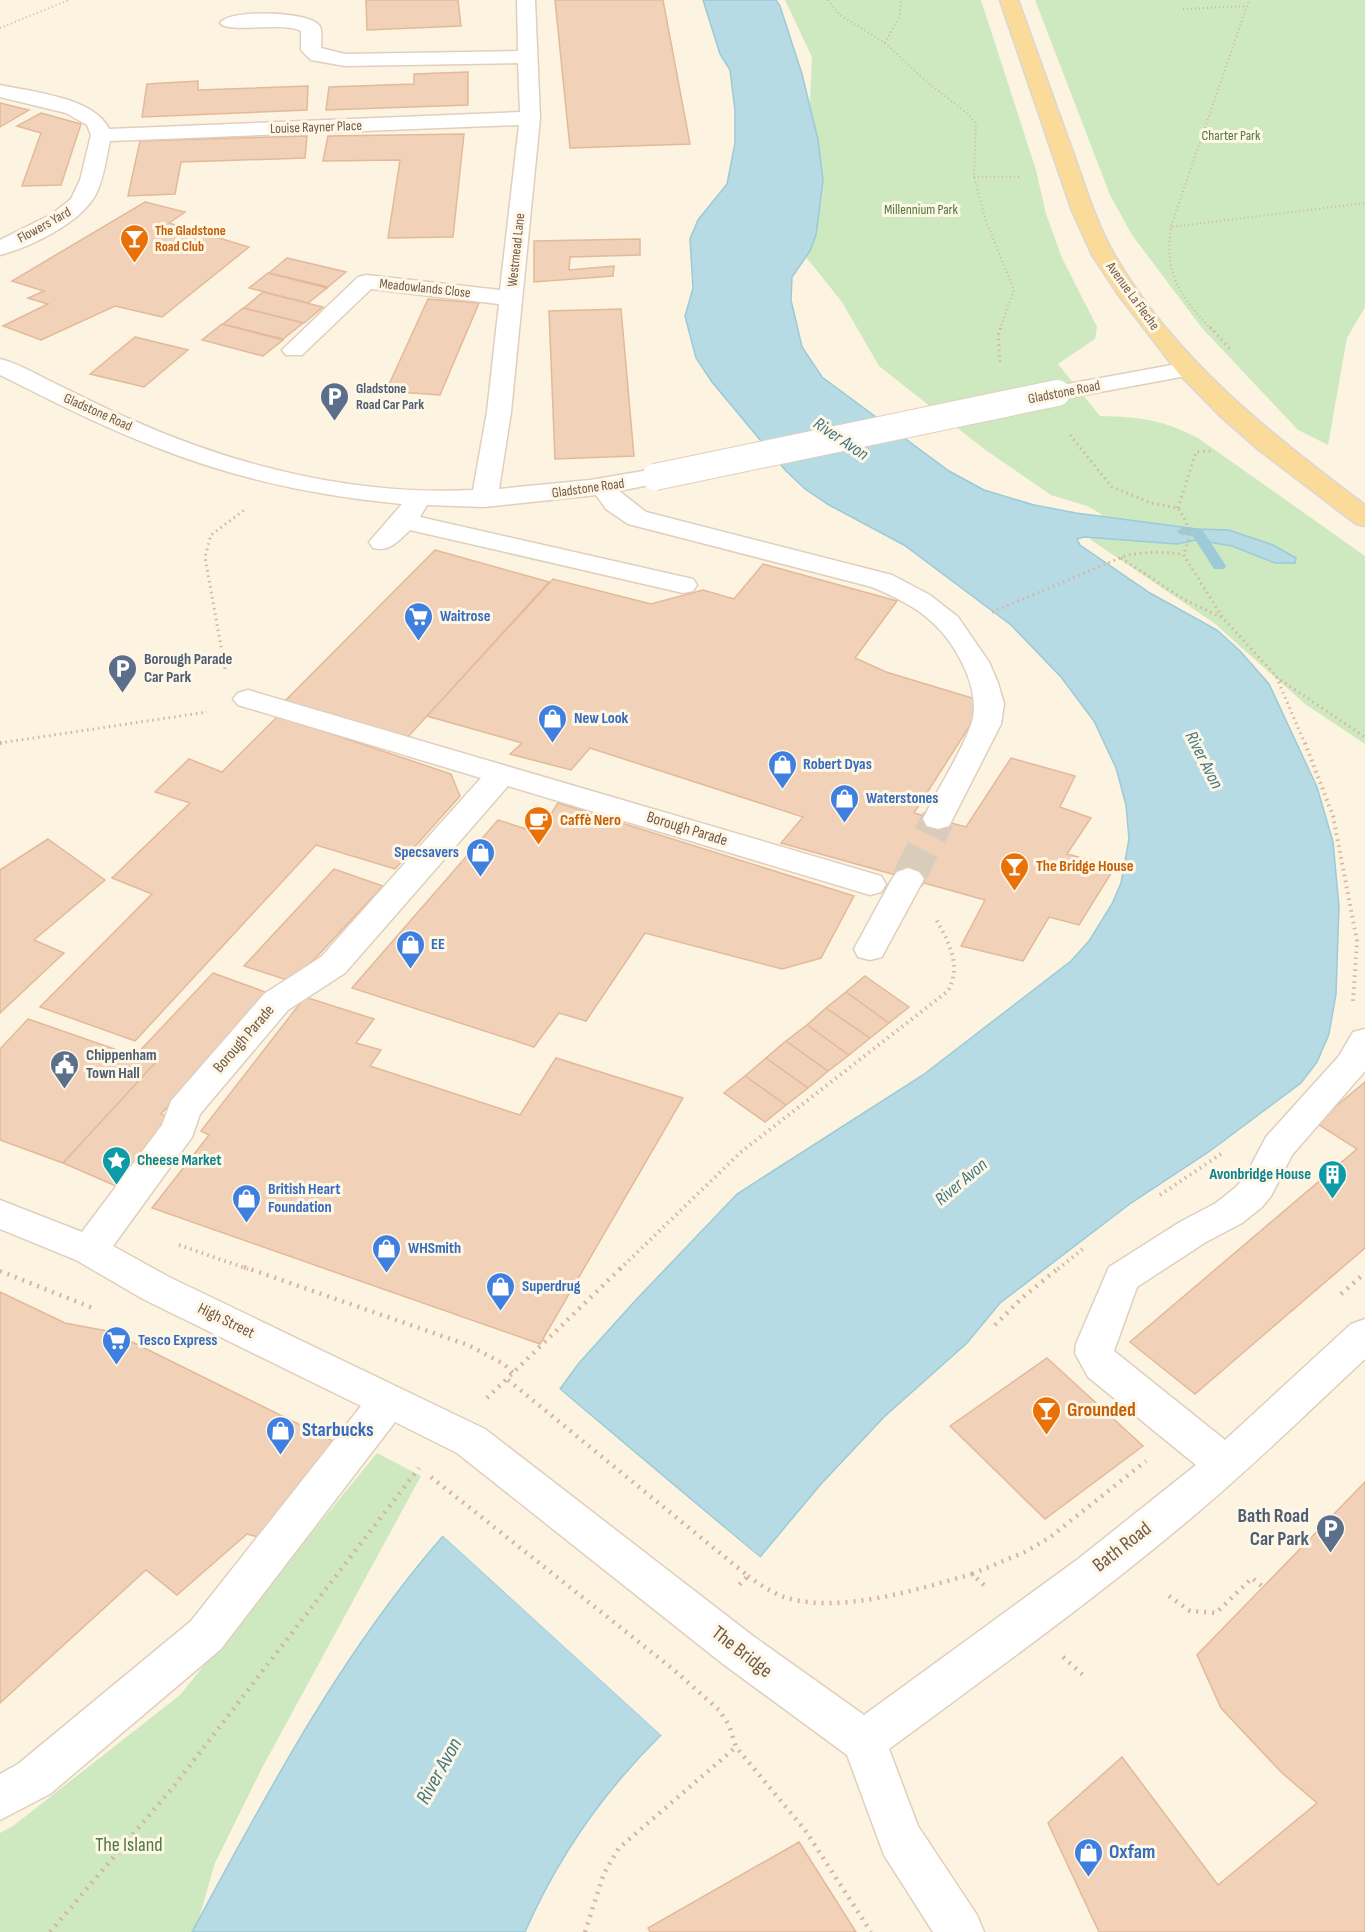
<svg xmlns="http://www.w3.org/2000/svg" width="1365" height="1932" font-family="'Sofia Sans Condensed',sans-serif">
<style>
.green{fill:#cee9c0}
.water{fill:#b6dbe5;stroke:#9ccad6;stroke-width:1.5}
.pier{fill:#fcf3e1}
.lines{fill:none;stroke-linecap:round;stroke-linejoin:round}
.stream{fill:#9ccad6;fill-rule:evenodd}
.building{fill:#f1d2b9;stroke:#e3b999;stroke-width:1.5}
.minor-tunnel{stroke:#daccbb;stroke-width:33;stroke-dasharray:33 16;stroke-linecap:butt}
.minor-casing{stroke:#e0cfbd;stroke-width:3}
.major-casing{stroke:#ddd7d3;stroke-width:3}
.path-far3{stroke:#d5b59c;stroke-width:2;stroke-dasharray:1 3;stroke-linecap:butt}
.path-far2{stroke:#d5b59c;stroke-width:3;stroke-dasharray:1.5 4;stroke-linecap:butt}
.path-far1{stroke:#d5b59c;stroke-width:4;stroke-dasharray:1.5 4.5;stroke-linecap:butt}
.path{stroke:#d5b59c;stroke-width:4.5;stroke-dasharray:2 6;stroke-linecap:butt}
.minor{fill:#fff;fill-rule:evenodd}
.major{fill:#fadb99;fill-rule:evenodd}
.minor-bridge-casing{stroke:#e0cfbd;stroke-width:28;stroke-linecap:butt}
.minor-bridge{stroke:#fff;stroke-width:26}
.labels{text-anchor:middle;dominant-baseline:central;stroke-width:6;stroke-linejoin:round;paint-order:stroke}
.far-street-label{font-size:14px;fill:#725948;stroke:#fff7e6}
.far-park-label{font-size:14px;fill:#4e7841;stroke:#fff7e6}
.far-food-label{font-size:14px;font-weight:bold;fill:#c56008;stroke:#fff7e6;text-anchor:start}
.far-service-label{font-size:14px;font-weight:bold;fill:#4e5e75;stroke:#fff7e6;text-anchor:start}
.shop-label{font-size:16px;font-weight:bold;fill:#366cbe;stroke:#fff7e6;text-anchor:start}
.service-label{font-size:16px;font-weight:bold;fill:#4e5e75;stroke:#fff7e6;text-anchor:start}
.food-label{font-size:16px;font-weight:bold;fill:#c56008;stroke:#fff7e6;text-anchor:start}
.street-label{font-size:16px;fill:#725948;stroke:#fff7e6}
.culture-label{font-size:16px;font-weight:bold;fill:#0d838f;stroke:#fff7e6;text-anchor:start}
.water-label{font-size:18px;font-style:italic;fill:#427785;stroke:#fff7e6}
.near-food-label{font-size:20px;font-weight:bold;fill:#c56008;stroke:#fff7e6;text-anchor:start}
.near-shop-label{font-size:20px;font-weight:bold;fill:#366cbe;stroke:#fff7e6;text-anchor:start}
.near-service-label{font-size:20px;font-weight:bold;fill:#4e5e75;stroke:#fff7e6;text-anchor:end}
.near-street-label{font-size:20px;fill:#725948;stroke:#fff7e6}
.near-park-label{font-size:20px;fill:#4e7841;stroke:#fff7e6}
.near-water-label{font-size:21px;font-style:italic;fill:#427785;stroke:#fff7e6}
</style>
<rect width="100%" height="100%" fill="#fcf3e1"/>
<path class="green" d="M 785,0 L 981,0 L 1036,170 L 1046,214 L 1062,258 L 1097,327 L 1095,339 L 1058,364 L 1100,416 C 1140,417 1161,419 1198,438 L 1365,556 L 1365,744 L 1305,704 L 1214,623 L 1091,540 L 1090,536 L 1103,526 L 1101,514 L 1087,506 L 1051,495 L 984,449 L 879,366 L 842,302 L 790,237 L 807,166 L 812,57 Z
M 1035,0 L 1365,0 L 1365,307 L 1347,338 L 1328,445 L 1298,430 L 1202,328 L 1132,235 L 1110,195 Z
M 377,1453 L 421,1476 L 262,1768 L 215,1863 L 195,1932 L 0,1932 L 0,1833 L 13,1826 L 180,1695 Z"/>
<path class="water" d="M 703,0 L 776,0 L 780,6 L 802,74 L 818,140 L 823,180 L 816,235 L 810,251 L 792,277 L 791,300 L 802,347 L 822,377 L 949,471 L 984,490 L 1034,505 L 1076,513 L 1197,529 L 1229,530 L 1273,545 L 1296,558 L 1295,563 L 1275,563 L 1232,546 L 1197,540 L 1177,544 L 1084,537 L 1077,539 L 1080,545 L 1150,593 L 1217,630 L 1240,651 L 1269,684 L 1317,787 L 1333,842 L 1339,906 L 1336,994 L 1329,1034 L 1317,1062 L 1301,1083 L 1210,1151 L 1131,1203 L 1000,1303 L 967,1343 L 884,1417 L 821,1484 L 760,1557 L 560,1389 L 579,1363 L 634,1302 L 737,1194 L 923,1075 L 1071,961 L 1089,941 L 1112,904 L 1121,883 L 1129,839 L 1126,805 L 1116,768 L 1094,721 L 1061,677 L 1011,625 L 904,545 L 829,505 L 805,489 L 786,471 L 712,382 L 696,358 L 685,316 L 693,288 L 690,239 L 698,220 L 727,184 L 735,143 L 735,110 L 730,70 L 720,54 Z
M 443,1536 L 661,1735 C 604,1791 557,1859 525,1932 L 192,1932 C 266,1795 340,1654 443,1536 Z"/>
<path class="pier" d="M 557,1387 L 624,1445 L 762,1559 L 758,1559 L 622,1447 L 558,1392 Z
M 443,1533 L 663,1733 L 661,1735 L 441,1534 Z"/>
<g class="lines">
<path class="stream" d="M 1184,527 L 1202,529 L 1226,566 L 1224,569 L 1214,569 L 1193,536 L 1179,534 L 1177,531 Z"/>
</g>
<path class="building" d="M 366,0 L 458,0 L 461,26 L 367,30 Z
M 555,0 L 663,0 L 690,144 L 570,148 Z
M 468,72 L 468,105 L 326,110 L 329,87 L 414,84 L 414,74 Z
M 198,81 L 198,90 L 308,86 L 307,110 L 142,117 L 147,84 Z
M 0,103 L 29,110 L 0,127 Z
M 41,113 L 81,124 L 61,185 L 22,186 L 41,133 L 17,126 Z
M 464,134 L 453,237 L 388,238 L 400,160 L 323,161 L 328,136 Z
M 307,136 L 305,158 L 181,162 L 175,194 L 128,196 L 140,141 Z
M 145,202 L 185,212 L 169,223 L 249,247 L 162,317 L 115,306 L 41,340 L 3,326 L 48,304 L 28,298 L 44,291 L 12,281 Z
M 640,239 L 640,255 L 570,257 L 569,270 L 614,266 L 613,276 L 534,282 L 534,241 Z
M 287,258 L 346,272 L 328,287 L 269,273 Z
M 268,273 L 327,288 L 308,303 L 249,288 Z
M 263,292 L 323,307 L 304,323 L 244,308 Z
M 428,299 L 479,303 L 440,395 L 386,391 Z
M 243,308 L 303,323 L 283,339 L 223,324 Z
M 621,309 L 634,456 L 555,459 L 549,311 Z
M 222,324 L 283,340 L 263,356 L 202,340 Z
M 135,337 L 188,350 L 144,387 L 90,374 Z
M 435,550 L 549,582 L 406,739 L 285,701 Z
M 763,564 L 897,601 L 855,658 L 886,672 L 985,702 L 914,813 L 966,827 L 1011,758 L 1075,776 L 1060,807 L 1091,818 L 1067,854 L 1115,867 L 1079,925 L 1049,917 L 1023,961 L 961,946 L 985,900 L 781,843 L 803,817 L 590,748 L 571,770 L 510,754 L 522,743 L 427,716 L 553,579 L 651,604 L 703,590 L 734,599 Z
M 278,716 L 451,774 L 460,796 L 395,869 L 316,845 L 135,1041 L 40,1007 L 152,894 L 112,878 L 190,803 L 155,792 L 189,759 L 222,772 Z
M 558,803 L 854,896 L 821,958 L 782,969 L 645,933 L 586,1021 L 559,1013 L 534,1047 L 352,988 L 498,820 L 539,833 Z
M 48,839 L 105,880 L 34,940 L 64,953 L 0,1013 L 0,870 Z
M 334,869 L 383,886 L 293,982 L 244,966 Z
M 213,973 L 268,993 L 161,1114 L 175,1119 L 123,1189 L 63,1163 L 155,1063 L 135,1056 Z
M 865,976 L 909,1007 L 889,1023 L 846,992 Z
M 846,992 L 889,1023 L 870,1038 L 826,1008 Z
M 305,997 L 374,1019 L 356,1043 L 381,1050 L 370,1066 L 520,1115 L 556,1058 L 683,1098 L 540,1344 L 152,1208 L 209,1135 L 201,1131 Z
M 826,1008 L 870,1038 L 849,1055 L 807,1025 Z
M 28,1019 L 155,1063 L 63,1163 L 0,1140 L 0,1049 Z
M 807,1025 L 849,1055 L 828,1071 L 786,1041 Z
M 786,1041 L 828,1071 L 808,1088 L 766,1058 Z
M 766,1058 L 808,1088 L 786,1105 L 745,1076 Z
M 745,1076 L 786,1105 L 765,1122 L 724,1093 Z
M 1365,1082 L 1365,1248 L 1195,1394 L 1130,1342 L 1357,1149 L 1316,1123 Z
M 0,1292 L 65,1323 L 112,1332 L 345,1447 L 268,1540 L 247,1534 L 177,1595 L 146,1570 L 0,1703 Z
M 1047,1358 L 1143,1446 L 1045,1519 L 950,1426 Z
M 1365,1482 L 1365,1932 L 1099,1932 L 1048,1823 L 1122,1757 L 1218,1885 L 1317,1803 L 1282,1773 L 1221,1708 L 1197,1655 Z
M 799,1842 L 856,1932 L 650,1932 L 648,1928 Z"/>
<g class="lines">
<path class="minor-tunnel" d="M 908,879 L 938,819"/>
<defs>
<path id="minor" d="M 517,0 L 535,0 L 540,118 L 511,412 L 499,489 L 590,480 L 655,469 L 664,472 L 668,477 L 664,482 L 619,491 L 646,512 L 892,575 L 930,595 L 958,617 L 989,662 L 998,683 L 1004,704 L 1001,724 L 949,826 L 938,829 L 927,826 L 923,819 C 938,788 959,757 971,725 C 983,692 956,643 932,622 C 915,606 893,596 872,587 L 628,524 L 606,509 L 596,495 L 484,507 L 427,505 L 420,517 L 693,579 L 697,585 L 693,591 L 683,593 L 410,530 C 397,542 390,552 373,548 L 369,542 L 402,504 C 318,496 236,479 158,448 C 103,427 52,401 0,375 L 0,359 C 17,363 34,373 50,381 C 77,394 104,408 132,420 C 237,467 357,496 473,490 L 487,412 L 499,304 L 371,289 L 302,355 L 286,355 L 282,350 L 358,277 L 366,275 L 500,290 L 519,125 L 110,141 C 106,158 104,178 96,194 C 81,223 30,247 0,255 L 0,240 L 52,214 L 71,199 L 80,180 L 91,135 L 87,125 L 66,113 L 0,97 L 0,85 C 31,92 94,97 109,129 L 520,112 L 518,63 L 345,66 L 311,60 L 301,50 L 301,31 C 282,21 228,34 220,23 C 229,9 307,11 319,25 C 323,30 321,42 321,48 L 345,54 L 518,51 Z
M 1188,362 L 1197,364 L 1200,369 L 1197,374 L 1057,400 L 1048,398 L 1045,393 L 1048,388 L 1057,386 Z
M 248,690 L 881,876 L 886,884 L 881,892 L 870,895 L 508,786 L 345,973 L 288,1010 L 200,1114 L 192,1137 L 113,1246 L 169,1277 L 485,1429 L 753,1636 L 864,1715 L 1078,1559 L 1196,1465 L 1088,1377 L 1075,1353 L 1076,1344 L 1109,1267 L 1180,1222 L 1216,1203 L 1236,1187 L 1245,1177 L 1266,1137 L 1339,1056 L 1353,1032 L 1365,1029 L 1365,1071 L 1292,1155 L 1271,1196 L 1262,1207 L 1242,1223 L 1206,1242 L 1137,1287 L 1114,1351 L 1225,1440 L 1351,1324 L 1365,1319 L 1365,1359 C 1309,1411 1255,1464 1197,1513 C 1098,1597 993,1672 889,1749 L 918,1826 L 977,1915 L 984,1932 L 933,1932 L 884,1855 L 847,1755 L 723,1664 L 457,1453 L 395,1422 L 221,1649 L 50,1794 L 0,1820 L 0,1774 L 18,1764 L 191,1621 L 361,1406 L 143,1299 L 76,1260 L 0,1229 L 0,1200 L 82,1232 L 162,1125 L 171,1101 L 264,994 L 321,957 L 481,778 L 238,705 L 233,699 L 238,693 Z
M 908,868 L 919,872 L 924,879 L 886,949 L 882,957 L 870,960 L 858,957 L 854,949 L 892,879 L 897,872 Z"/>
<path id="major" d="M 1000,0 L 1018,0 C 1037,52 1055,103 1074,155 C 1086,189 1097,225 1115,256 C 1176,360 1270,434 1365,505 L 1365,526 L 1356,524 L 1259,450 L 1219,415 L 1179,374 L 1117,293 L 1092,255 L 1072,211 Z"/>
</defs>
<use href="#minor" class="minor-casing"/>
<use href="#major" class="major-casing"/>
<path class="path-far3" d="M 828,0 L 840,15 L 885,43 L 927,82 L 968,114 L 976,124 L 974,177 L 986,221 L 1014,290 L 1000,329
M 1183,9 L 1247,6
M 0,28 L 69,0
M 885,43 L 900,15 L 901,0
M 974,177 L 1020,177
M 1171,226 L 1249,0
M 1211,329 C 1180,296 1164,274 1171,227 L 1365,203"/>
<path class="path-far2" d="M 1210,327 L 1230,349
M 1000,362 L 998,335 L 1001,327
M 1070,435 L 1112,487 L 1151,503 L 1178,508 C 1189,524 1193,536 1183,554 L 1223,618 L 1276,676 L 1305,744
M 1178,508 L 1196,452 L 1212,451
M 1121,558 L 1185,600 L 1223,618
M 992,612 L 1127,555 L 1156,552 L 1183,554
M 225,669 L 205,557 L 211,535 L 247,508
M 1276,677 L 1365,737
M 0,743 L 207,712"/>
<path class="path-far1" d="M 0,743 L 3,743
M 1305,743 L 1333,816 L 1357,941 L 1353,1002
M 1160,1195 L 1221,1154
M 179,1245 L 248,1269
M 620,1269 L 741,1152 L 948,991 C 962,965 949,943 936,919
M 1058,1269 L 1083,1249"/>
<path class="path" d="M 244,1267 L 468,1345 L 504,1364 L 514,1374
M 0,1271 L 95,1309
M 1341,1294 L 1365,1273
M 995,1325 L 1023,1297 L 1060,1267
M 508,1380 L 748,1576 L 738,1586
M 487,1398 L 622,1267
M 431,1477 L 674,1670 L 719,1710 L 729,1725 L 736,1747 L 805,1830 L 871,1932
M 972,1574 L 1025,1552 L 1049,1538 L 1146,1461
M 748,1576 C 759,1584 771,1592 784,1597 C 838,1615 919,1589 972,1574 L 987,1588
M 1169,1596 L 1190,1611 L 1216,1613 L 1252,1578 L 1263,1587
M 1063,1657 L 1083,1675
M 50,1932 L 174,1786 L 419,1468
M 585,1932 L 604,1873 L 619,1848 L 736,1747"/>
<use href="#minor" class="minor"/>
<use href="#major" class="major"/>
<defs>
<path id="minor-bridge" d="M 655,477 L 1057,393"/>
</defs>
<use href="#minor-bridge" class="minor-bridge-casing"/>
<use href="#minor-bridge" class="minor-bridge"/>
</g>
<defs>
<symbol id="bar-pin" viewBox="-11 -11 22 30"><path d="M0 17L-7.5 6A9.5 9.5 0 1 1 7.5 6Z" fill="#e8710a" stroke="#fff7e6"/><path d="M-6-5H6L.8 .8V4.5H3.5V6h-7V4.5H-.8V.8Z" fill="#fff"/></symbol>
<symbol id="parking-pin" viewBox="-11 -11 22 30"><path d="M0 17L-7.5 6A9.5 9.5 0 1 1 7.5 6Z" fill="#5c6f8a" stroke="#fff7e6"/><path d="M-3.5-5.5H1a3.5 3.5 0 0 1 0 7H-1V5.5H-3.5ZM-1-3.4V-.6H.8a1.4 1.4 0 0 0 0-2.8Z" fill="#fff"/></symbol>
<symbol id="supermarket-pin" viewBox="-11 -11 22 30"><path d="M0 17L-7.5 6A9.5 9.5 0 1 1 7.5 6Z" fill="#3f7fe0" stroke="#fff7e6"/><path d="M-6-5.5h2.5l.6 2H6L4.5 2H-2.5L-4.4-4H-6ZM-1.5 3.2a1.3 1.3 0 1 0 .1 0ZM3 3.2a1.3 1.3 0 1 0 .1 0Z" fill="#fff"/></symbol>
<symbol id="shop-pin" viewBox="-11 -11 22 30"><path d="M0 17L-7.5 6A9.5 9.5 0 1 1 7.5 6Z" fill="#3f7fe0" stroke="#fff7e6"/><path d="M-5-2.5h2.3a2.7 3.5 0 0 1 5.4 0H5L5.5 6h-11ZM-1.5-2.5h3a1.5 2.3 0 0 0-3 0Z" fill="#fff"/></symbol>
<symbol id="cafe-pin" viewBox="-11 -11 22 30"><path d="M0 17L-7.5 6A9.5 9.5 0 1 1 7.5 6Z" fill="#e8710a" stroke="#fff7e6"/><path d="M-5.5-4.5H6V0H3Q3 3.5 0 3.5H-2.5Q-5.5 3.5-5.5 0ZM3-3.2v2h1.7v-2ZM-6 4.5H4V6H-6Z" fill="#fff"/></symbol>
<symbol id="civic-pin" viewBox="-11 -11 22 30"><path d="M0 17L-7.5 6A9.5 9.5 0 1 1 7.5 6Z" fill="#5c6f8a" stroke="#fff7e6"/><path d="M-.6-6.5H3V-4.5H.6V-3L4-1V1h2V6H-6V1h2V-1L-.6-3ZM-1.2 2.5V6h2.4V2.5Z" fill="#fff"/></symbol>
<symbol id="sight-pin" viewBox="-11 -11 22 30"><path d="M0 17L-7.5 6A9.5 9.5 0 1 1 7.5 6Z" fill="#0f9aa8" stroke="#fff7e6"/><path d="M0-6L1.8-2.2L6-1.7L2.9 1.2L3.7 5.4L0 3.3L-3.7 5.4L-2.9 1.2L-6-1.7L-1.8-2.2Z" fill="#fff"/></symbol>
<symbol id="building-pin" viewBox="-11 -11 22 30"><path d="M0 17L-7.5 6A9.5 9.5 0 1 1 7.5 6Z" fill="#0f9aa8" stroke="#fff7e6"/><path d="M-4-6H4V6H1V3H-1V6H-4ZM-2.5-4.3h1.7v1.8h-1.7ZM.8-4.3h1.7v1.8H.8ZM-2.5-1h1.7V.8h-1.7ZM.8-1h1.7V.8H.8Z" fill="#fff"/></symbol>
</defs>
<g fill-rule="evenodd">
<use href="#bar-pin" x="118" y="222" width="33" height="45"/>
<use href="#parking-pin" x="318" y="380" width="33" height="45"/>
<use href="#supermarket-pin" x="402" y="600" width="33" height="45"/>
<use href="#parking-pin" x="106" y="652" width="33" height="45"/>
<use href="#shop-pin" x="536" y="702" width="33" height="45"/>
<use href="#shop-pin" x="766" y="748" width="33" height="45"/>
<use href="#shop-pin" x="828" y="782" width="33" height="45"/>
<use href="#cafe-pin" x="522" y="804" width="33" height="45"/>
<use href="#shop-pin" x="464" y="836" width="33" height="45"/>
<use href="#bar-pin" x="998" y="850" width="33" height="45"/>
<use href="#shop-pin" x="394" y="928" width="33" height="45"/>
<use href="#civic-pin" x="48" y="1048" width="33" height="45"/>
<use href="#sight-pin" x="100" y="1144" width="33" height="45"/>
<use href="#building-pin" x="1316" y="1158" width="33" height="45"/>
<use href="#shop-pin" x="230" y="1182" width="33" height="45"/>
<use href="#shop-pin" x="370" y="1232" width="33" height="45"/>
<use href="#shop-pin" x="484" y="1270" width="33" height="45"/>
<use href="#supermarket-pin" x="100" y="1324" width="33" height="45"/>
<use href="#bar-pin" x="1030" y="1394" width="33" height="45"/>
<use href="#shop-pin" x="264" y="1414" width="33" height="45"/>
<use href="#parking-pin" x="1314" y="1512" width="33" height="45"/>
<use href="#shop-pin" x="1072" y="1836" width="33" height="45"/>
</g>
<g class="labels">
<g class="far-street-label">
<text transform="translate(316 127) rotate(-2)">Louise Rayner Place</text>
<text transform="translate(44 225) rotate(-29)">Flowers Yard</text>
<text transform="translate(516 250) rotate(-84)">Westmead Lane</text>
<text transform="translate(425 288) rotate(6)">Meadowlands Close</text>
<text transform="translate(1133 296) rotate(54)">Avenue La Fleche</text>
<text transform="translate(1064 392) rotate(-11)">Gladstone Road</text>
<text transform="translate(98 412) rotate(24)">Gladstone Road</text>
<text transform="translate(588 488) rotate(-8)">Gladstone Road</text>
</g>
<g class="far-park-label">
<text x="1231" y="135">Charter Park</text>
<text x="921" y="209">Millennium Park</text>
</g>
<g class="far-food-label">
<text x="155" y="230">The Gladstone<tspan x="155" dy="16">Road Club</tspan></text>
</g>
<g class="far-service-label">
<text x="356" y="388">Gladstone<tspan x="356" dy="16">Road Car Park</tspan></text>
</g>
<g class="shop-label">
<text x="440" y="616">Waitrose</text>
<text x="574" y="718">New Look</text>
<text x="803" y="764">Robert Dyas</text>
<text x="866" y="798">Waterstones</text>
<text x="459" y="852" text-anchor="end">Specsavers</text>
<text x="431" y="944">EE</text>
<text x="268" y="1189">British Heart<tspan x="268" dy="18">Foundation</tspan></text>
<text x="408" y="1248">WHSmith</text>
<text x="522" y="1286">Superdrug</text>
<text x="138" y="1340">Tesco Express</text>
</g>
<g class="service-label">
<text x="144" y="659">Borough Parade<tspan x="144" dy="18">Car Park</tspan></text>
<text x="86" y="1055">Chippenham<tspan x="86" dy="18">Town Hall</tspan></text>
</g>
<g class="food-label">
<text x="560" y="820">Caffè Nero</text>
<text x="1036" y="866">The Bridge House</text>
</g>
<g class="street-label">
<text transform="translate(687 829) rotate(17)">Borough Parade</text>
<text transform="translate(244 1039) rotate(-49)">Borough Parade</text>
<text transform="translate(226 1321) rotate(26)">High Street</text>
</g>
<g class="culture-label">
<text x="137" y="1160">Cheese Market</text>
<text x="1311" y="1174" text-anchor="end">Avonbridge House</text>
</g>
<g class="water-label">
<text transform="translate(841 439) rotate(34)">River Avon</text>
<text transform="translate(1204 760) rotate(63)">River Avon</text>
<text transform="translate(961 1182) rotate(-40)">River Avon</text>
</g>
<g class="near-food-label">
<text x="1067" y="1410">Grounded</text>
</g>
<g class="near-shop-label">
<text x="302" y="1430">Starbucks</text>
<text x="1109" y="1852">Oxfam</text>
</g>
<g class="near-service-label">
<text x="1309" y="1516">Bath Road<tspan x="1309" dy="23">Car Park</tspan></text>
</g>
<g class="near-street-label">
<text transform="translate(1122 1547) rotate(-38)">Bath Road</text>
<text transform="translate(742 1652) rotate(38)">The Bridge</text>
</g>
<g class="near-park-label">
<text x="129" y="1845">The Island</text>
</g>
<g class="near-water-label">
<text transform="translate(439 1771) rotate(-61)">River Avon</text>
</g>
</g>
</svg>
